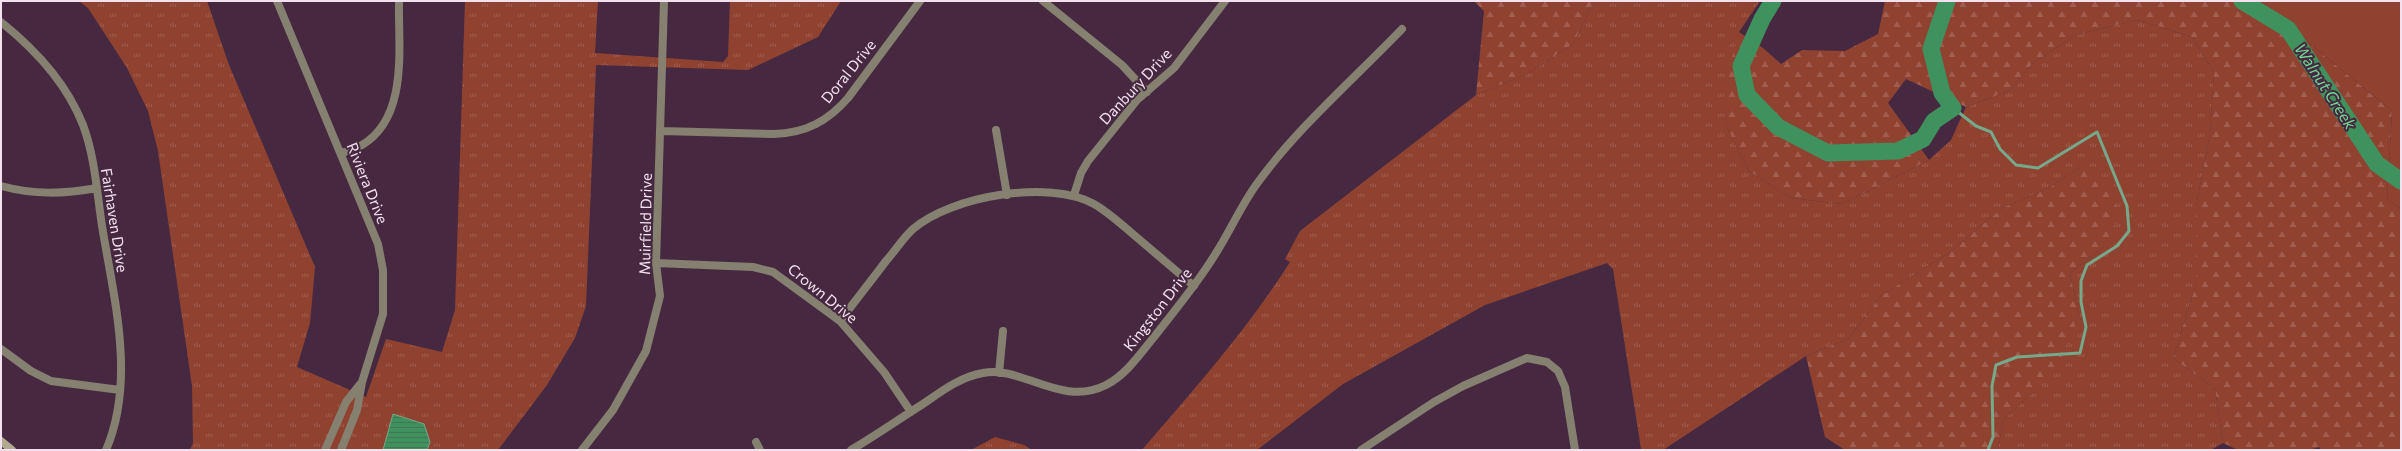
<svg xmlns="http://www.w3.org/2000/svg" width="2402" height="451" font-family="Commissioner,sans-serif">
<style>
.grass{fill:url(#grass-tufts)}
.forest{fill:url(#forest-firs)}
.green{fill:#904231}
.water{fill:url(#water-rules);stroke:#75a989}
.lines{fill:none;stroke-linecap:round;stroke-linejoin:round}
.stream{stroke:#75a989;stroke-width:3}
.river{stroke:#3f915d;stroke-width:17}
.street{stroke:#85806f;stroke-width:8}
.secondary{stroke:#b2aa8f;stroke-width:8}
.labels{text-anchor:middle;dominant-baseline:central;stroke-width:4;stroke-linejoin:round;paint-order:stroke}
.street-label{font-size:15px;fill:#f4e1f0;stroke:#462941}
.water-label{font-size:16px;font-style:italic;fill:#6edb94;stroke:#462941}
</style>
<defs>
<pattern id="grass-tufts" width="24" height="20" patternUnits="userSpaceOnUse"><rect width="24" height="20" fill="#904231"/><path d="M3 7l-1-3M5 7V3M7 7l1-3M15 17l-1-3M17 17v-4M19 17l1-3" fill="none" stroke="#a05d4f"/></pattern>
<pattern id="forest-firs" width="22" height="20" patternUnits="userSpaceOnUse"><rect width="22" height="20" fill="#904231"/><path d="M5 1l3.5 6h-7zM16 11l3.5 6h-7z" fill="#a05d4f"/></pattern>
<pattern id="water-rules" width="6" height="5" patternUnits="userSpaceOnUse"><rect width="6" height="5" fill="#3f915d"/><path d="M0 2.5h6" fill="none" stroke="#427656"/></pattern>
</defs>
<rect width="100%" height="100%" fill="#462941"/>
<path class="grass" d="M 79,1 L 207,1 L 229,65 L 315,267 L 310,323 L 297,367 L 366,397 L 386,339 L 442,352 L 455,310 L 465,1 L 598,1 L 595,53 L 723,62 L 728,56 L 730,1 L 841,1 L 818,37 L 748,70 L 596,65 L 586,306 L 575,338 L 547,385 L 498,450 L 190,450 L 193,443 L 192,386 L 158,151 L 148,111 L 127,68 L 88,8 Z
M 1594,1 L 1760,1 L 1739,32 L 1725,124 L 1749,171 L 1791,198 L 1842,204 L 1929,160 L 1951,140 L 1966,107 L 2009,91 L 2032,64 L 2075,35 L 2138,20 L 2192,37 L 2214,72 L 2210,134 L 2196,206 L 2196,284 L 2173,358 L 2215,389 L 2223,443 L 2211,450 L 1998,450 L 2003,420 L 2033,392 L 2079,316 L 2070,273 L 2104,247 L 2082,166 L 2049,188 L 2002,208 L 1953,250 L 1881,296 L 1848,339 L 1806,356 L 1663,450 L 1641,449 L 1613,269 L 1607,263 L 1485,305 L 1343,384 L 1257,450 L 1142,450 C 1194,389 1247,330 1290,262 L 1285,259 L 1300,231 L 1476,95 L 1527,74 L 1573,44 Z
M 995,437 L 1024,445 L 1032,450 L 971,450 Z"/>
<path class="forest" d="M 1474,1 L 1594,1 L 1573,44 L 1527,74 L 1476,95 L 1484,11 Z
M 1885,1 L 2258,1 L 2392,111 L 2387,199 L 2401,209 L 2401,450 L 2321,450 L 2319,447 L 2309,450 L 2238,450 L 2223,443 L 2215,389 L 2173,358 L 2196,284 L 2196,206 L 2210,134 L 2214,72 L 2192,37 L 2138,20 L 2075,35 L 2032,64 L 2009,91 L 1966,107 L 1906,79 L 1888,103 L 1929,160 L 1842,204 L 1791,198 L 1749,171 L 1725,124 L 1727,77 L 1739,32 L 1763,48 L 1781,64 L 1802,50 L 1845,51 L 1878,34 Z
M 2082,166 L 2110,184 L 2119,216 L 2104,247 L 2070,273 L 2079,316 L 2060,360 L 2033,392 L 2003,420 L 1998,450 L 1845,450 L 1825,437 L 1806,356 L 1848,339 L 1881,296 L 1953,250 L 2002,208 L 2049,188 Z"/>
<path class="green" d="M 2258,1 L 2401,1 L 2401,209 L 2387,199 L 2392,111 Z"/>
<path class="water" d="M 393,414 L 424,424 L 430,442 L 427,450 L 383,450 Z"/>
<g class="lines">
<path class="stream" d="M 1953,108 L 1976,126 L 1991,132 L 2000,149 L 2016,165 L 2038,168 L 2097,132 L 2127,206 L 2129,231 L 2117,246 L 2087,265 L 2081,281 L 2081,302 L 2086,327 L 2080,353 L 2017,357 L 1996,365 L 1992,386 L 1993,437 L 1988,450"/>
<path class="river" d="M 1773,1 L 1762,19 L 1741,66 L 1747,95 L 1778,127 L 1828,153 L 1898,151 L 1923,139 L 1934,121 L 1953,108 L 1942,93 L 1931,49 L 1947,1
M 2242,1 L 2288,29 L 2377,164 L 2401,181"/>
<path class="street" d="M 277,1 L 378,244 L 383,270 L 383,314 L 362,382 L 357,410 L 341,450
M 1043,1 L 1122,65 L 1147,92
M 1,22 C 36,50 67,84 83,125 C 95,157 97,193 102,226 C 114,299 136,380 106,450
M 996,130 L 1007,195
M 661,131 L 774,134 C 806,133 828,121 848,98 L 920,1
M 342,153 C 348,151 356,148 362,145 C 409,117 398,47 399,1
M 1,186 C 34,195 64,194 97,188
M 1074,195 L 1081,173 L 1088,161 L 1137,100 L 1174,68 L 1225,1
M 656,263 L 753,267 L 773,272 L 840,321 L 884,372 L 911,412
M 840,321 C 855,301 871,281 886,261 C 895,251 903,238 913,229 C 951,196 1049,179 1094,204 C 1108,212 1121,224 1134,235 C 1154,252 1174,269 1194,286
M 1,349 L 31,371 L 51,381 L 120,390
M 999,373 L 1003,331
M 756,442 L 760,450
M 325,450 L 346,402 L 361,383
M 582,450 L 613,410 L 646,351 L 660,296 L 656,263 L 664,1
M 851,450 C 875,436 899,419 923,404 C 942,391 960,377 983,373 C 1022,365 1061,408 1106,385 C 1126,375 1140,354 1154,337 C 1175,310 1198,283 1216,253 C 1230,231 1241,206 1256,185 C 1296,129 1354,79 1402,29
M 1361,450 L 1434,402 L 1463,386 L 1527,358 L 1547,362 L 1558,371 L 1565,387 L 1575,450"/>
<path class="secondary" d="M 1,441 L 12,450"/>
</g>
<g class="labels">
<g class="street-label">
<text transform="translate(848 71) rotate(-51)">Doral Drive</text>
<text transform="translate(1135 86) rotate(-47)">Danbury Drive</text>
<text transform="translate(368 183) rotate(68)">Riviera Drive</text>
<text transform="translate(115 220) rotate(81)">Fairhaven Drive</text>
<text transform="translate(645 224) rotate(-89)">Muirfield Drive</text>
<text transform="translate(823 293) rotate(39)">Crown Drive</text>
<text transform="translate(1157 309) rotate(-52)">Kingston Drive</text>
</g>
<g class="water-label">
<text transform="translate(2326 86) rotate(57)">Walnut Creek</text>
</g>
</g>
<rect width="2402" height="451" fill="none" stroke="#f4e1f0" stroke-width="4"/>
</svg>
